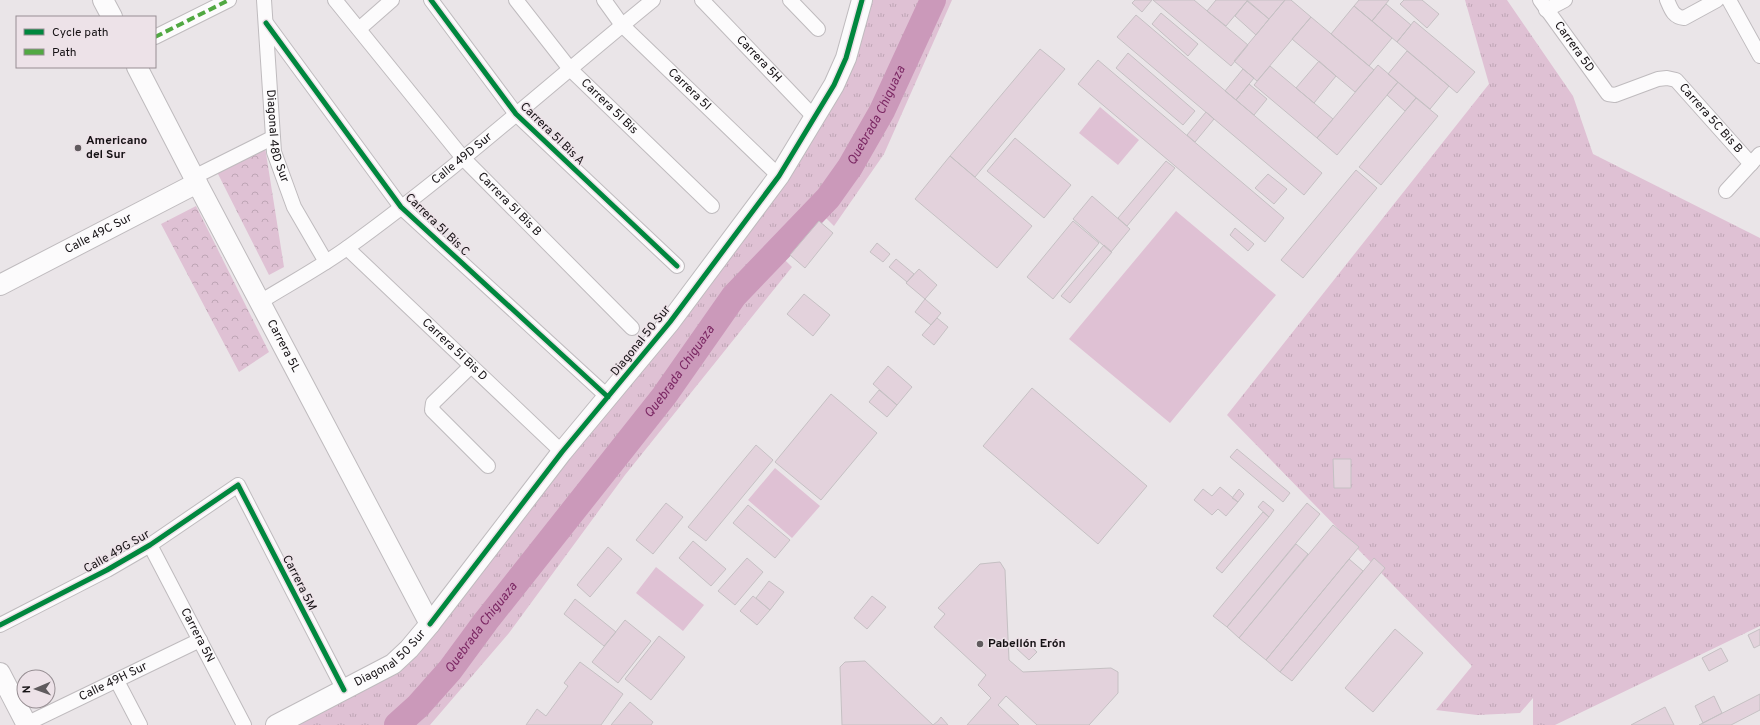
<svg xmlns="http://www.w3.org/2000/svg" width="1760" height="725" font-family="Overpass,sans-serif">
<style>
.grass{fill:url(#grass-tufts)}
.park{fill:url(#park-crowns)}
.garden{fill:#dfc1d4}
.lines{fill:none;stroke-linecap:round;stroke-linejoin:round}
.river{stroke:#cb99ba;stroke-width:26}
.building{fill:#e3d2dc;stroke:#c5c0c3}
.street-casing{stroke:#bfbbbe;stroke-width:16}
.secondary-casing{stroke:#bfbbbe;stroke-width:22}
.street{stroke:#fcfbfc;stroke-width:14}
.secondary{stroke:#fcfbfc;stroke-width:20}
.quiet{stroke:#51a842;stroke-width:4;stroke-dasharray:8 4;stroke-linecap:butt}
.cycleway-casing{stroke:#ede2e8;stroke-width:8}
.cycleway{stroke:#00873e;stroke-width:5}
.poi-dot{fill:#605b5e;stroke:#ede2e8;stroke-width:1.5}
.labels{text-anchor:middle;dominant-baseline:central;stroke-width:3;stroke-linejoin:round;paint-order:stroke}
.street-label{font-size:12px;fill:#151114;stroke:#ede2e8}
.poi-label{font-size:12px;font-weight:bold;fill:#151114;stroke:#ede2e8;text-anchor:start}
.water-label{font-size:13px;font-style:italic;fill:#7b2763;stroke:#ede2e8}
</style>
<defs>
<pattern id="grass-tufts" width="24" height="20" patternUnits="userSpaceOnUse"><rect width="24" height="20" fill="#dfc1d4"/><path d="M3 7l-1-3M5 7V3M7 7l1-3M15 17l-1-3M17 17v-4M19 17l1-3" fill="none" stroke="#bea5b5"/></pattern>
<pattern id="park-crowns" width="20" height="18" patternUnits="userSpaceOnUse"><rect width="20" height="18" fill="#dfc1d4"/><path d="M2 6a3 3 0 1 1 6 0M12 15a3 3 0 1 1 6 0" fill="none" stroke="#bea5b5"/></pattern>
</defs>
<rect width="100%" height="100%" fill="#eae5e8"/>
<path class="grass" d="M 869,0 L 952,0 L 884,154 L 834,226 L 822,214 L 781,256 L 792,267 L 625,475 L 509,633 L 430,725 L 294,725 L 371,686 L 777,192 Z
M 1465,0 L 1507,0 L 1573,96 L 1593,154 L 1760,238 L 1760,626 L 1555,725 L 1533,725 L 1533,698 L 1520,713 L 1477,715 L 1436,710 L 1472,666 L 1227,415 L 1489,84 Z"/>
<path class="park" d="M 265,147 L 284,267 L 269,275 L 217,172 Z
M 196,206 L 269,352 L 239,372 L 161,224 Z"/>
<path class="garden" d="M 1100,107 L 1139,140 L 1118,165 L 1079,133 Z
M 1176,211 L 1276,295 L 1170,423 L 1069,339 Z
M 775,468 L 820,506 L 792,538 L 748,500 Z
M 656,567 L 704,605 L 683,631 L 636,593 Z"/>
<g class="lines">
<path class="river" id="s1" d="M 397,725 L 418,706 L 450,670 L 486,621 L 664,396 L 734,296 L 828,198 L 850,167 L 882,111 L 933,0"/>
</g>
<path class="building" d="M 1135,0 L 1152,0 L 1142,12 L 1132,3 Z
M 1153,0 L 1194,0 L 1248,45 L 1231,66 Z
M 1216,0 L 1247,0 L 1247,1 L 1226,26 L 1207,11 Z
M 1247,0 L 1285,0 L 1269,19 Z
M 1285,0 L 1291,0 L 1311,17 L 1257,81 L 1234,61 Z
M 1359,0 L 1389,0 L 1372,21 L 1354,6 Z
M 1404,0 L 1422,0 L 1439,14 L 1427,28 L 1400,4 Z
M 1247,1 L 1269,19 L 1256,35 L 1235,16 Z
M 1386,4 L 1411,25 L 1397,42 L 1372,21 Z
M 1354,6 L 1392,38 L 1369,66 L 1331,34 Z
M 1161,13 L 1198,44 L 1188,56 L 1152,24 Z
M 1136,15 L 1322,173 L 1304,195 L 1117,37 Z
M 1311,17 L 1374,70 L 1355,92 L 1292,39 Z
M 1414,21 L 1475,72 L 1457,93 L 1397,42 Z
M 1040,49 L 1065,69 L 975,177 L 950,156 Z
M 1407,51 L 1449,86 L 1430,109 L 1388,74 Z
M 1128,53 L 1195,111 L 1183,125 L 1116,68 Z
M 1098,60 L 1284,218 L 1265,242 L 1078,84 Z
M 1319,61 L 1336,76 L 1314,103 L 1296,88 Z
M 1378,65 L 1398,82 L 1337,155 L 1317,138 Z
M 1270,66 L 1333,119 L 1317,138 L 1254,85 Z
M 1243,69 L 1254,78 L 1236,100 L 1225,91 Z
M 1398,82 L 1416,98 L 1405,111 L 1387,95 Z
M 1249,84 L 1267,99 L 1254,115 L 1236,100 Z
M 1416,98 L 1438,116 L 1381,185 L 1359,167 Z
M 1206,112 L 1214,119 L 1195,142 L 1187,135 Z
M 1015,138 L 1071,185 L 1044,218 L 987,171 Z
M 950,156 L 1032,226 L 997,268 L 915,199 Z
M 1166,161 L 1175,168 L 1127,226 L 1118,218 Z
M 1356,170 L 1377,188 L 1303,278 L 1281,260 Z
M 1268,174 L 1287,189 L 1274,204 L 1255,188 Z
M 1092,196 L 1130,229 L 1111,252 L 1073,219 Z
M 819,221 L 833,233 L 805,268 L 790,255 Z
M 1073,221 L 1099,243 L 1053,299 L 1027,277 Z
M 1235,228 L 1254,244 L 1248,251 L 1230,235 Z
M 877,243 L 890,254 L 883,262 L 870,252 Z
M 1104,245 L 1112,252 L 1070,303 L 1061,296 Z
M 896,259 L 914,274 L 907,282 L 889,267 Z
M 919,269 L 937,285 L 925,299 L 906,283 Z
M 804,294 L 830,315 L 813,336 L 787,314 Z
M 925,299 L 941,313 L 931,325 L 915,312 Z
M 937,318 L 948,327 L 934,345 L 922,335 Z
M 888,366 L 912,387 L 897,405 L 873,384 Z
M 1032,388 L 1147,486 L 1098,544 L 983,446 Z
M 879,390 L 897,405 L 887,417 L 869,402 Z
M 831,394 L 877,433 L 821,500 L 775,462 Z
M 756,445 L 773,460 L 706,541 L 688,527 Z
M 1237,449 L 1290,493 L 1283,502 L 1230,457 Z
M 1333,459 L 1351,459 L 1351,488 L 1334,488 Z
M 1220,487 L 1238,502 L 1226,516 L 1218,509 L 1212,515 L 1194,500 L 1203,489 L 1212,496 Z
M 1239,489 L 1244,494 L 1238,502 L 1232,498 Z
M 1263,501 L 1274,510 L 1269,517 L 1258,507 Z
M 666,503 L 683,517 L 653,554 L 636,540 Z
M 1307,503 L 1320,514 L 1227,627 L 1213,616 Z
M 748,505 L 790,540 L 775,558 L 733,523 Z
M 1263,512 L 1269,517 L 1222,573 L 1216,568 Z
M 1333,525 L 1359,547 L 1266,660 L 1239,638 Z
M 693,541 L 726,569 L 711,586 L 679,558 Z
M 1296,544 L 1308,554 L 1239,638 L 1227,627 Z
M 608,547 L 622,559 L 590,597 L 577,585 Z
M 747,558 L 763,572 L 735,605 L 718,591 Z
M 1374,558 L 1385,568 L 1292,681 L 1280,672 Z
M 1349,559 L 1363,571 L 1280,672 L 1266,660 Z
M 1000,562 L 1005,570 L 1009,660 L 1023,672 L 1111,668 L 1118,672 L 1118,693 L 1089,725 L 1037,725 L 1006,696 L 998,705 L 1019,725 L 967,725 L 991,698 L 978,685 L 986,675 L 934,627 L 945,614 L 938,608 L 980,564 Z
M 769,581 L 784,592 L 770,610 L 756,598 Z
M 753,596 L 770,610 L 757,625 L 740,611 Z
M 872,596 L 886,607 L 867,629 L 854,618 Z
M 575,599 L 616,632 L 604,646 L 564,614 Z
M 625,620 L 651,641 L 618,683 L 592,662 Z
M 1395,629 L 1423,653 L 1373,712 L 1345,688 Z
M 1760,629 L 1760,645 L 1754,648 L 1748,635 Z
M 659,636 L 685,657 L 651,700 L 625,679 Z
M 1024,640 L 1037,652 L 1029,660 L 1016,648 Z
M 1721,648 L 1728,661 L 1709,671 L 1702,658 Z
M 865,661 L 933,725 L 842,725 L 840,667 L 845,662 Z
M 580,662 L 623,694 L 601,725 L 526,725 L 537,709 L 546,716 L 568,686 L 564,683 Z
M 1760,694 L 1760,710 L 1731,725 L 1699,725 Z
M 1714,696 L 1722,713 L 1703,723 L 1695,706 Z
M 630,702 L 653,722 L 651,725 L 611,725 Z
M 1665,707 L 1674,725 L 1631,725 Z
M 941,717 L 948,725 L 933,725 L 938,721 Z"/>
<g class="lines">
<defs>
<g id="street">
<path id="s2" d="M 264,0 L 274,152 L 294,207 L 326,262"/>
<path id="s3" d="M 335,0 L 463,158 L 632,328"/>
<path d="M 431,0 L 516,114 L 677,266"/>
<path id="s4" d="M 516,0 L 570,69 L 712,206"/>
<path id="s5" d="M 604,0 L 622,25 L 779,176"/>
<path id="s6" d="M 702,0 L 815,118"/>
<path d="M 790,0 L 818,29"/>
<path id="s7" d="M 1540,0 L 1608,94 L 1615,95 L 1658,79 L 1667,78 L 1676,80 L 1751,164"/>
<path d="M 1667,0 C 1671,9 1673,17 1684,18 L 1717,0"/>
<path d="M 1729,0 L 1760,56"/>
<path d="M 1546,10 L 1565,0"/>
<path d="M 266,23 L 401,207 L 608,397"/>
<path d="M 359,29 L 392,0"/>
<path d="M 155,37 L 229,0"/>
<path d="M 194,177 L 272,138"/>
<path d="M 1726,191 L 1760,154"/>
<path id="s8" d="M 347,248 L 562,452"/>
<path id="s9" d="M 260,302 C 289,284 319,268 347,248 C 454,171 551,83 653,0"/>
<path d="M 471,366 L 433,403 L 432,410 L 488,466"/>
<path id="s10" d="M 150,545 L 244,725"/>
<path d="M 0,625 L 107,570 L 150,545 L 238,485 L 344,690"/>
<path d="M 117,681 L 140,725"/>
<path id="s11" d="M 26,724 L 200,640"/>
</g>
<g id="secondary">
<path d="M 103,0 L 112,17"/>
<path id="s12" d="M 137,67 L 197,183 L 430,624"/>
<path id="s13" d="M 0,285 L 197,183"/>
<path d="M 0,673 L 27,725"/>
<path id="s14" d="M 276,725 L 393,664 L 409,649 L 430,624 L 562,452 L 670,322 L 779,176 L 834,85 L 846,58 L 862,0"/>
</g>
</defs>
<use href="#street" class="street-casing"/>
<use href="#secondary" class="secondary-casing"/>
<use href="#street" class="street"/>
<use href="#secondary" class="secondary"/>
<path class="quiet" d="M 155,37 L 229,0"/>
<defs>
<path id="cycleway" d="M 431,0 L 516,114 L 677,266
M 266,23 L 401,207 L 608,397
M 430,624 L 562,452 L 670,322 L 779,176 L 834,85 L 846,58 L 862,0
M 0,625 L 107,570 L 150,545 L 238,485 L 344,690"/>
</defs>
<use href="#cycleway" class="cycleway-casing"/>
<use href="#cycleway" class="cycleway"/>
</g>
<g class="poi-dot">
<circle cx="78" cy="148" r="4"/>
<circle cx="980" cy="644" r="4"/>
</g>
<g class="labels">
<g class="street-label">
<text stroke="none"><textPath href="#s7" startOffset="58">Carrera 5D</textPath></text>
<text stroke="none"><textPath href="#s6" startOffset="82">Carrera 5H</textPath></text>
<text stroke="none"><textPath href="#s5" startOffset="124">Carrera 5I</textPath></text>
<text stroke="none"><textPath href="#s4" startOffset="142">Carrera 5I Bis</textPath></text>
<text stroke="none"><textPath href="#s7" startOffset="239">Carrera 5C Bis B</textPath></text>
<text transform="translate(552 134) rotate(44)">Carrera 5I Bis A</text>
<text stroke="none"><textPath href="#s2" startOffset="137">Diagonal 48D Sur</textPath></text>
<text stroke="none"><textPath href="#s9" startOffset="248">Calle 49D Sur</textPath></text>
<text stroke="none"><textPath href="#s3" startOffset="269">Carrera 5I Bis B</textPath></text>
<text transform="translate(437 225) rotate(44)">Carrera 5I Bis C</text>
<text stroke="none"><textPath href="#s13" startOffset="111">Calle 49C Sur</textPath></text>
<text transform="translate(641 341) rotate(-51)">Diagonal 50 Sur</text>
<text stroke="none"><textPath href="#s12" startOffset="315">Carrera 5L</textPath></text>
<text stroke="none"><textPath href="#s8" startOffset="148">Carrera 5I Bis D</textPath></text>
<text transform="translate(117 552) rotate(-30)">Calle 49G Sur</text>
<text transform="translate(299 583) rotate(63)">Carrera 5M</text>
<text stroke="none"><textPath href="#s10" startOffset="102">Carrera 5N</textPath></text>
<text stroke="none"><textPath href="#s14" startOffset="133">Diagonal 50 Sur</textPath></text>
<text stroke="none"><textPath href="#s11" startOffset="97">Calle 49H Sur</textPath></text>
</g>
<g class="poi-label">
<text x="86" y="141">Americano<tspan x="86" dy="14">del Sur</tspan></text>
<text x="988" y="644">Pabellón Erón</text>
</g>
<g class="water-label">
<text stroke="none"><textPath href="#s1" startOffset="778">Quebrada Chiguaza</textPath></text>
<text stroke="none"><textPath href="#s1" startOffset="453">Quebrada Chiguaza</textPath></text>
<text stroke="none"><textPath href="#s1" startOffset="129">Quebrada Chiguaza</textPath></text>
</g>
</g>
<rect x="16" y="16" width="140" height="52" fill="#ede2e8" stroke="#978e93"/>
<rect x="24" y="29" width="20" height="6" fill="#00873e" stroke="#978e93"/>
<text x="52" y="36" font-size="12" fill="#151114">Cycle path</text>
<rect x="24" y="49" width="20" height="6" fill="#51a842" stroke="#978e93"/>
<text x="52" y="56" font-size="12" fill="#151114">Path</text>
<g transform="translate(36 689) rotate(268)"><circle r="19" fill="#ede2e8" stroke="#978e93"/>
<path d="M0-3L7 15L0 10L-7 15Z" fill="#605b5e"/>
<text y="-6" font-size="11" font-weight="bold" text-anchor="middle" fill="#151114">N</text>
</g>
</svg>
